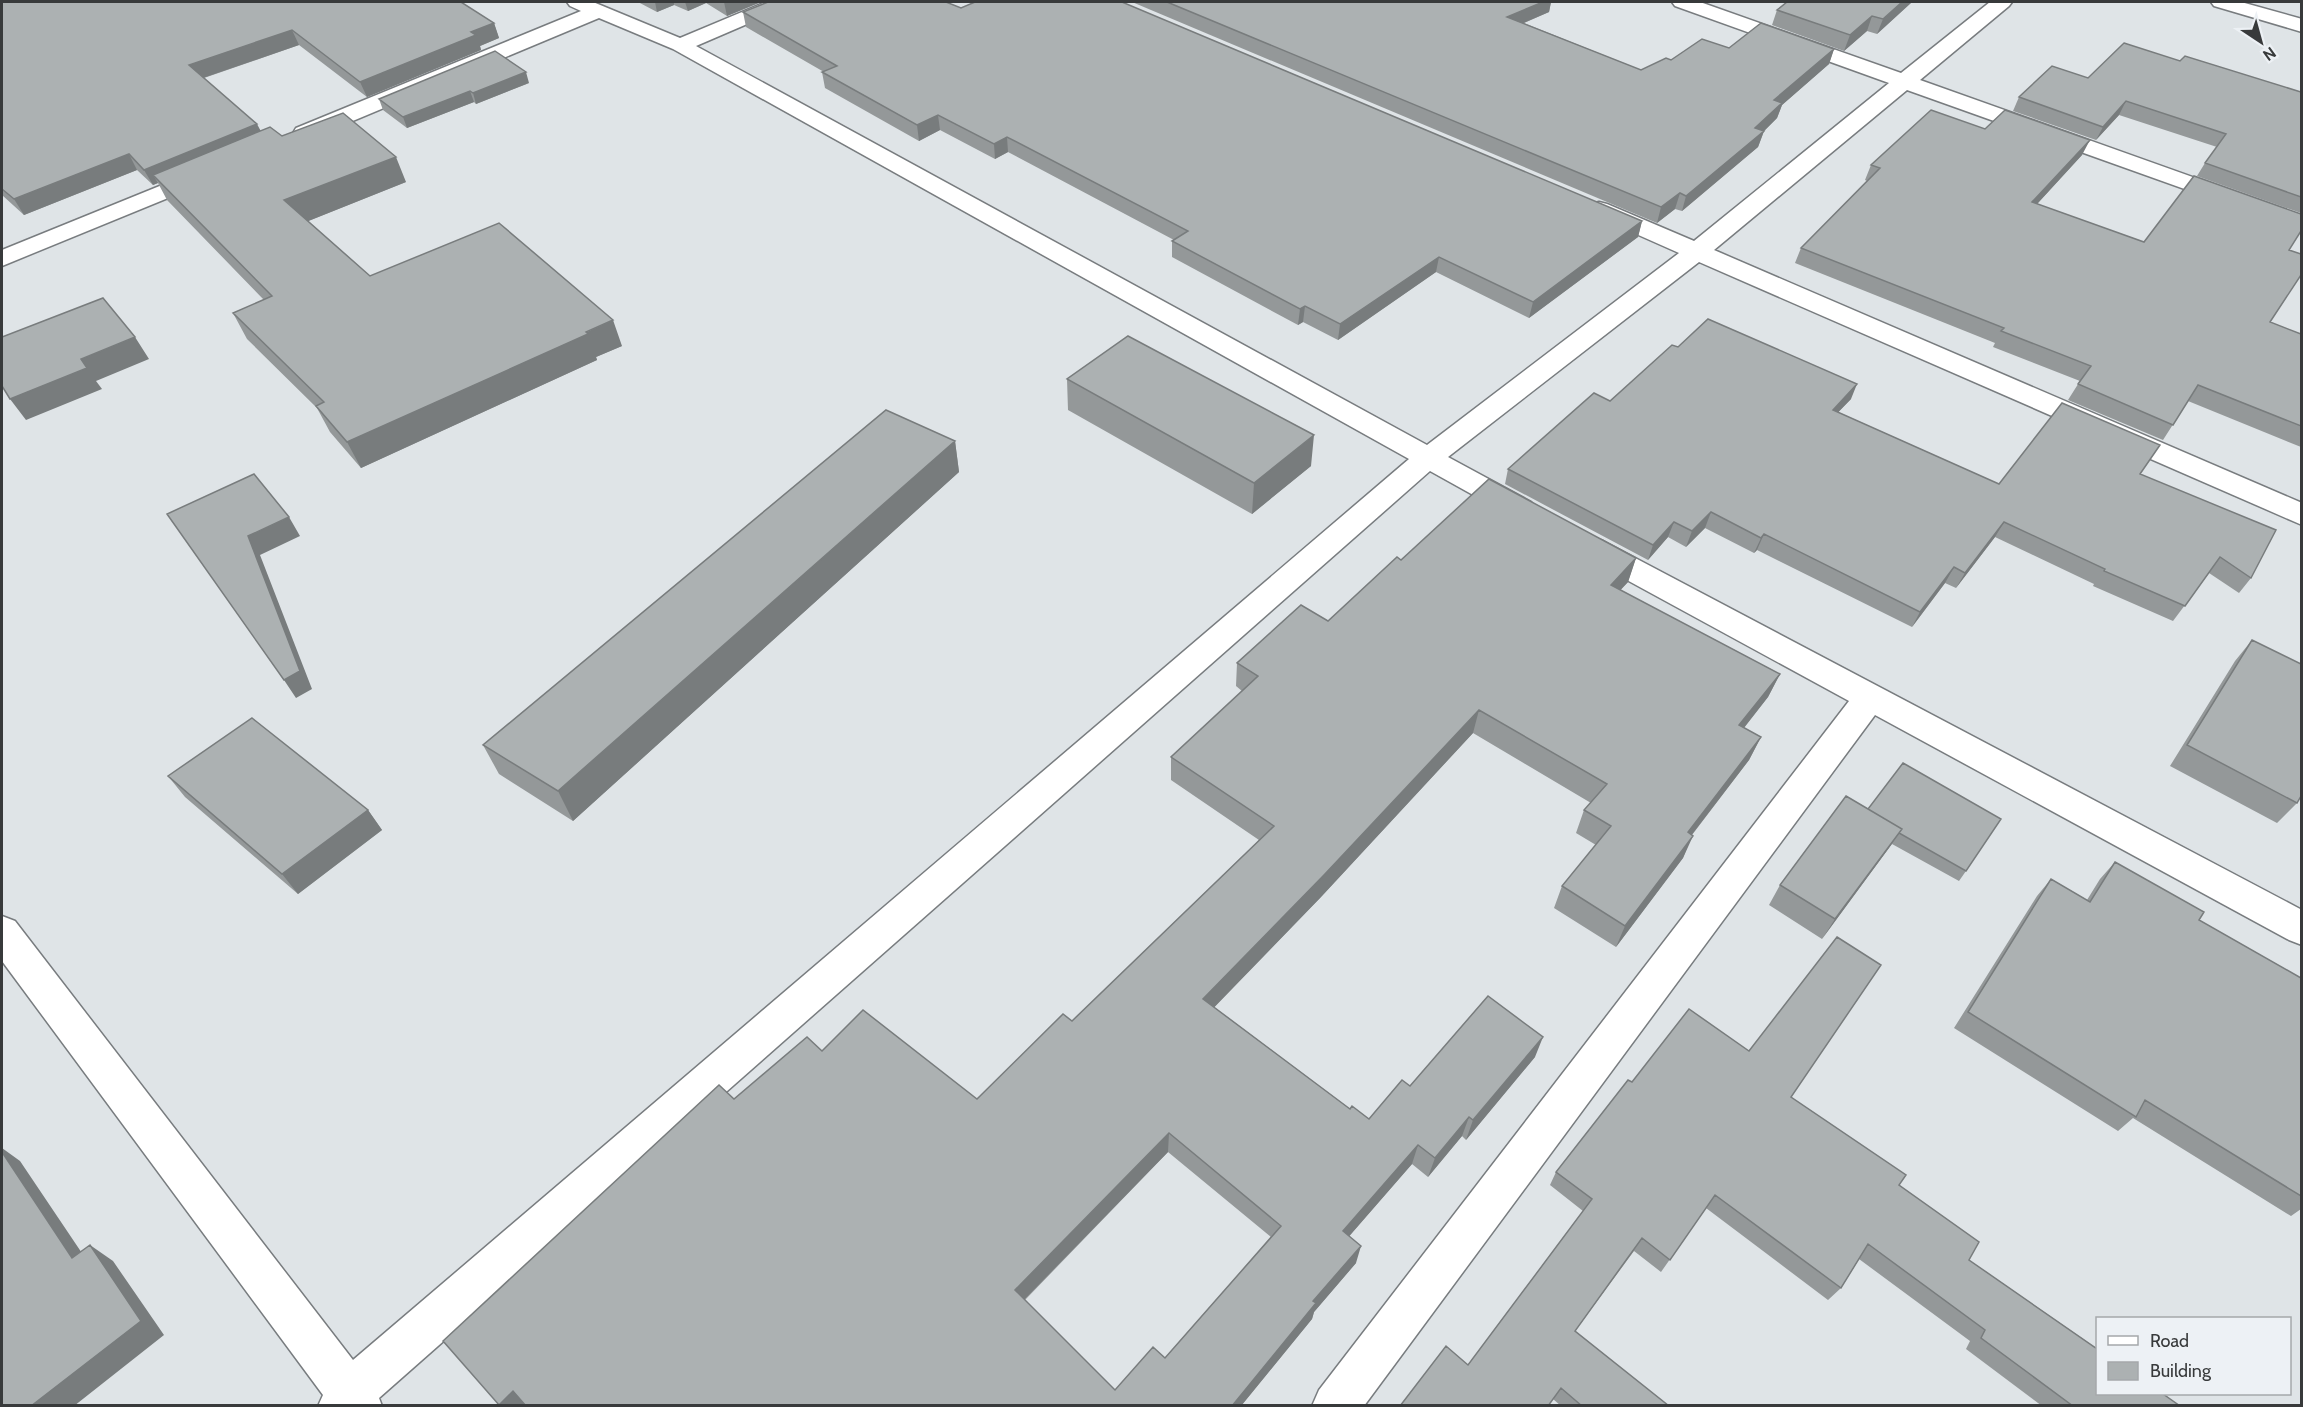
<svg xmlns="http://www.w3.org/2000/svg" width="2303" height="1407" font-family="Cabin,sans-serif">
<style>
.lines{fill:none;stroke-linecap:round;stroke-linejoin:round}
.street-casing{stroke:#787c7f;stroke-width:3}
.street{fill:#fff;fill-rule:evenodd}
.wall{fill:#949899;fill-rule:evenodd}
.shaded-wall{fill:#787c7d}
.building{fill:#acb1b2;stroke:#787c7d;stroke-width:1.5;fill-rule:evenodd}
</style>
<rect width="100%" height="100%" fill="#dfe4e7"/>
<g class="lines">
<defs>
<path id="street" d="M 567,2 L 593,2 L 680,38 L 766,2 L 792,2 L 789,6 L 696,46 L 1427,445 L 1679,253 L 1591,214 L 1587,209 L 1591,204 L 1599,202 L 1607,204 L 1694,241 L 1889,83 L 1675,6 L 1672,2 L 1700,2 L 1901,73 L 1990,2 L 2012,2 L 2009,6 L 1920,80 L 2302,216 L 2302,231 L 1907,90 L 1714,250 L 2302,503 L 2302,525 L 1699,262 L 1448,457 L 1531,502 L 1536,509 L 1531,516 L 1521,519 L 1511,516 L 1430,471 L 379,1398 L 382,1406 L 318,1406 L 323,1395 L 2,961 L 2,916 L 15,921 L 353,1360 L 1409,459 L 673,49 L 599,18 L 312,138 L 304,140 L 296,138 L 293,133 L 296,128 L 581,11 L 570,6 Z
M 2211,2 L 2241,2 L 2302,19 L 2302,32 L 2214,6 Z
M 204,168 L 212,170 L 216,175 L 212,180 L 2,266 L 2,250 Z
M 1592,537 L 1603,541 L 2302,910 L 2302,945 L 2289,940 L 1875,715 L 1364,1406 L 1312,1406 L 1319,1390 L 1849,701 L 1581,555 L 1577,548 L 1581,541 Z"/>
</defs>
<use href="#street" class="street-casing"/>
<use href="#street" class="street"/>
</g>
<path class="wall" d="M 2,2 L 494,23 L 499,38 L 480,46 L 481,50 L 367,97 L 299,45 L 204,78 L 261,131 L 282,136 L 406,182 L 308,221 L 370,276 L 622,346 L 596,357 L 597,360 L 361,468 L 330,432 L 317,408 L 247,339 L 233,313 L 264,300 L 167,200 L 158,183 L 153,185 L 137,170 L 24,215 L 2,195 Z
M 638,2 L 761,2 L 727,16 L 706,3 L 688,11 L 674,5 L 657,12 Z
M 1132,2 L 1551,2 L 1549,12 L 1524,23 L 1641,70 L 1671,60 L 1729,48 L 1834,49 L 1829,64 L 1782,105 L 1777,118 L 1764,131 L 1758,147 L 1682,211 L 1675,209 L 1657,223 Z
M 1787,2 L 1912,2 L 1877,34 L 1867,31 L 1844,51 L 1772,25 L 1777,10 Z
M 961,8 L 1642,221 L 1638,237 L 1529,318 L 1436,272 L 1338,340 L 1303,322 L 1298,325 L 1172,257 L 1172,241 L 1174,240 L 1008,152 L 995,159 L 940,130 L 919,141 L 825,88 L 822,72 L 824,72 L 746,27 L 743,12 Z
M 2180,61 L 2301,92 L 2301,213 L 2197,176 L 2205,163 L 2217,147 L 2119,115 L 2096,140 L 2013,111 L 2019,97 L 2088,78 Z
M 529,83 L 476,104 L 474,102 L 407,128 L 383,110 L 379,99 Z
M 1985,129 L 2082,155 L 2037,204 L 2144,242 L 2289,250 L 2270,322 L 2301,334 L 2301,447 L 2188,401 L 2163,440 L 2068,400 L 2080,381 L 1993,347 L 1995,343 L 1795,263 L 1801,248 L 1867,181 L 1865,180 L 1871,165 Z
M 1678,347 L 1851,399 L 1838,412 L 1999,484 L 2160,445 L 2140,474 L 2251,578 L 2239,593 L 2209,573 L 2173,621 L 2093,586 L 2094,584 L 1995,537 L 1956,588 L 1945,583 L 1912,627 L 1757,550 L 1754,553 L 1705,528 L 1686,547 L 1668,537 L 1648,560 L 1505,484 L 1508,469 L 1610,401 Z
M 1067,379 L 1311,466 L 1252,514 L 1068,410 Z
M 955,441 L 959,472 L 573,821 L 499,774 L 483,745 Z
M 1636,558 L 1628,582 L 1620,590 L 1780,674 L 1768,697 L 1744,728 L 1761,737 L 1749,760 L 1692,835 L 1683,858 L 1616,947 L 1554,908 L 1562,886 L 1596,845 L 1576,833 L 1584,810 L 1591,803 L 1473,733 L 1321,897 L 1214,1007 L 1350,1109 L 1369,1119 L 1410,1086 L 1535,1057 L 1466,1140 L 1462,1136 L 1428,1177 L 1412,1164 L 1349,1236 L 1356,1263 L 1314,1312 L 1312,1319 L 1241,1406 L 500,1406 L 734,1099 L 822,1051 L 977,1099 L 1072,1021 L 1259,840 L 1171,780 L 1171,757 L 1242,691 L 1236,686 L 1237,663 L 1328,621 L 1401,560 ZM 1168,1152 L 1271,1237 L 1165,1358 L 1115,1390 L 1025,1300 Z
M 2252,640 L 2297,803 L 2277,823 L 2170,766 L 2235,661 Z
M 168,776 L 368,810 L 382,830 L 298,894 L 185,797 Z
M 1846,796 L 1966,871 L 1959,881 L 1892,844 L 1822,939 L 1769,905 L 1780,885 Z
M 2115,862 L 2199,920 L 2301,978 L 2301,1209 L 2291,1216 L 2133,1118 L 2118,1131 L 1954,1028 L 2037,896 L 2051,879 L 2087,900 L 2100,879 Z
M 1632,1082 L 1791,1097 L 1899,1185 L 1969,1260 L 2180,1406 L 2042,1406 L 1966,1349 L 1970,1341 L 1859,1259 L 1841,1288 L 1828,1300 L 1706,1208 L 1661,1272 L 1634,1251 L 1575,1331 L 1669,1406 L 1561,1406 L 1553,1399 L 1400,1406 L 1468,1365 L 1583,1211 L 1550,1185 L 1556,1172 Z"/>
<path class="shaded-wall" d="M 655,2 L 674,2 L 674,5 L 657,12 Z
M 685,2 L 706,2 L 706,3 L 688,11 Z
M 724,2 L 761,2 L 727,16 Z
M 1543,2 L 1551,2 L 1549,12 L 1505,31 L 1507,17 Z
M 1902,2 L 1912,2 L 1877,34 L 1883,19 Z
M 1872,16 L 1867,31 L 1844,51 L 1850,35 Z
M 494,23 L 499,38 L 480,46 L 481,50 L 367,97 L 360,82 L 471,32 Z
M 292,30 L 299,45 L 197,80 L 189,65 Z
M 1834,49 L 1829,64 L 1782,105 L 1777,118 L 1764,131 L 1758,147 L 1682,211 L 1686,196 L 1774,100 Z
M 526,72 L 529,83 L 476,104 L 473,93 Z
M 470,91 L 474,102 L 407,128 L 403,117 Z
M 2126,101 L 2119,115 L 2096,140 L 2103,127 Z
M 938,115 L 940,130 L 919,141 L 917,125 Z
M 257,124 L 265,139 L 153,175 L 158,183 L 153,185 L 144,170 Z
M 1007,137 L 1008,152 L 995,159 L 994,144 Z
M 2090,140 L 2082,155 L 2025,217 L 2032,202 Z
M 129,154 L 137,170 L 24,215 L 14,199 Z
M 396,157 L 406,182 L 296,226 L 284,200 Z
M 1680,193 L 1675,209 L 1657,223 L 1661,207 Z
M 1642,221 L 1638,237 L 1529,318 L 1533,302 Z
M 1439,257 L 1436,272 L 1338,340 L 1340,324 Z
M 1305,306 L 1303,322 L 1298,325 L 1300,309 Z
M 613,320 L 622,346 L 596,357 L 597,360 L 361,468 L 347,442 Z
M 135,337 L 149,359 L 96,381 L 102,389 L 26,420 L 10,399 L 81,359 Z
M 1857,384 L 1851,399 L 1826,425 L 1833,410 Z
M 1314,435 L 1311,466 L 1252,514 L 1254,483 Z
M 955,441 L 959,472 L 573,821 L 558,791 Z
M 1711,512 L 1705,528 L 1686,547 L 1692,531 Z
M 289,517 L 300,536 L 260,555 L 312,689 L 296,698 L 284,680 L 248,536 Z
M 1674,522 L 1668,537 L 1648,560 L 1653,545 Z
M 2004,522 L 1995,537 L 1956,588 L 1965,573 Z
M 1764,534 L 1757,550 L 1754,553 L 1761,538 Z
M 1636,558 L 1628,582 L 1603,609 L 1611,585 Z
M 1954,567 L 1945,583 L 1912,627 L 1920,612 Z
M 1780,674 L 1768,697 L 1728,748 L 1739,725 Z
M 1479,710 L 1473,733 L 1321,897 L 1202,1020 L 1203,999 Z
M 1761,737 L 1749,760 L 1677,854 L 1688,832 Z
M 368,810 L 382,830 L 298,894 L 282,874 Z
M 1902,829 L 1888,849 L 1822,939 L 1835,919 Z
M 1693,836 L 1683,858 L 1616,947 L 1625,926 Z
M 1543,1037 L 1535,1057 L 1466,1140 L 1473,1120 Z
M 1469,1117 L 1462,1136 L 1428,1177 L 1435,1158 Z
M 1169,1133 L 1168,1152 L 1018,1306 L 1015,1290 Z
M 1418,1145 L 1412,1164 L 1339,1248 L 1343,1231 Z
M 2,1148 L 20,1161 L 96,1274 L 72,1258 L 2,1152 Z
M 90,1245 L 113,1261 L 164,1335 L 74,1406 L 31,1406 Z
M 1361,1246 L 1356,1263 L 1314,1312 L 1312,1319 L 1241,1406 L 1232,1406 L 1313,1301 Z
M 513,1391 L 530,1405 L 500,1406 L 499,1405 Z"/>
<path class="building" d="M 2,2 L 461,2 L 494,23 L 471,32 L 476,35 L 360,82 L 292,30 L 189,65 L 257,124 L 144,170 L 129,154 L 14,199 L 2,189 Z
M 768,2 L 946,2 L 961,8 L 975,2 L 1122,2 L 1642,221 L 1533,302 L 1439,257 L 1340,324 L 1305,306 L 1300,309 L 1172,241 L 1188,231 L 1007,137 L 994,144 L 938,115 L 917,125 L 822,72 L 837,66 L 743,12 Z
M 1167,2 L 1543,2 L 1507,17 L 1641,70 L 1666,58 L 1671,60 L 1702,39 L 1729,48 L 1761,23 L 1834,49 L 1774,100 L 1782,103 L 1755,128 L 1764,131 L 1686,196 L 1680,193 L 1661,207 Z
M 1787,2 L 1902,2 L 1883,19 L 1872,16 L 1850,35 L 1777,10 Z
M 2124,43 L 2180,61 L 2185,56 L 2301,92 L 2301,197 L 2205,163 L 2226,134 L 2126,101 L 2103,127 L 2019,97 L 2052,66 L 2088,78 Z
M 495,51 L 526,72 L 473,93 L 470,91 L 403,117 L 379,99 Z
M 1931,110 L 1985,129 L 2005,110 L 2090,140 L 2032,202 L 2144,242 L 2194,176 L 2301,214 L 2301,231 L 2289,250 L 2301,254 L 2301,275 L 2270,322 L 2301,334 L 2301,426 L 2198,385 L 2173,425 L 2078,384 L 2091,366 L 2001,331 L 2004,328 L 1801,248 L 1880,168 L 1871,165 Z
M 343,113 L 396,157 L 284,200 L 370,276 L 499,223 L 613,320 L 586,332 L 588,334 L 347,442 L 316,406 L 324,402 L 233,313 L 272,296 L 153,175 L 270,127 L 282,136 Z
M 103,298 L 135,337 L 81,359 L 87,368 L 10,399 L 2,386 L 2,337 Z
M 1708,319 L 1857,384 L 1833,410 L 1999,484 L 2062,403 L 2160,445 L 2140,474 L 2276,530 L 2251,578 L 2220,557 L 2185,606 L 2104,571 L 2105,569 L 2004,522 L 1965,573 L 1954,567 L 1920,612 L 1764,534 L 1761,538 L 1711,512 L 1692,531 L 1674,522 L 1653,545 L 1508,469 L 1594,393 L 1610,401 L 1672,345 L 1678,347 Z
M 1128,336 L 1314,435 L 1254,483 L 1067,379 Z
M 886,410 L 955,441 L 558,791 L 483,745 Z
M 254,474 L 289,517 L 248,536 L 300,671 L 284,680 L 167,514 Z
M 1489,479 L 1636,558 L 1611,585 L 1780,674 L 1739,725 L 1761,737 L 1688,832 L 1693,836 L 1625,926 L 1562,886 L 1611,826 L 1584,810 L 1607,784 L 1479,710 L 1324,875 L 1203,999 L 1350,1109 L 1352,1106 L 1369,1119 L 1402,1080 L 1410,1086 L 1488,996 L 1543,1037 L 1473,1120 L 1469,1117 L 1435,1158 L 1418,1145 L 1343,1231 L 1361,1246 L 1313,1301 L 1316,1303 L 1232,1406 L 526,1406 L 513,1391 L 499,1405 L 443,1341 L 719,1085 L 734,1099 L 807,1037 L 822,1051 L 863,1010 L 977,1099 L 1063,1014 L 1072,1021 L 1274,826 L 1171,757 L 1258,676 L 1237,663 L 1301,605 L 1328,621 L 1397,557 L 1401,560 ZM 1169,1133 L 1281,1226 L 1165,1358 L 1153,1347 L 1115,1390 L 1015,1290 Z
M 2252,640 L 2301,664 L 2301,796 L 2297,803 L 2187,745 Z
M 252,718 L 368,810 L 282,874 L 168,776 Z
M 1903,763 L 2001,819 L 1966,871 L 1899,833 L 1902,829 L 1868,809 Z
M 1846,796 L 1902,829 L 1835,919 L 1780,885 Z
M 2115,862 L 2204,912 L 2199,920 L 2301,978 L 2301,1196 L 2145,1100 L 2136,1117 L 1968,1012 L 2051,879 L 2090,902 Z
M 1837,937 L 1881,965 L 1791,1097 L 1906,1175 L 1899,1185 L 1979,1242 L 1969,1260 L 2097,1349 L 2097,1394 L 2163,1394 L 2180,1406 L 2073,1406 L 1981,1338 L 1985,1330 L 1868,1244 L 1841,1288 L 1715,1195 L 1670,1260 L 1642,1238 L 1575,1331 L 1669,1406 L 1582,1406 L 1561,1388 L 1548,1406 L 1400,1406 L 1446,1346 L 1468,1365 L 1592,1199 L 1556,1172 L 1628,1080 L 1632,1082 L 1689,1009 L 1749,1051 Z
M 2,1152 L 72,1258 L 90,1245 L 141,1321 L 31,1406 L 2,1406 Z"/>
<rect width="2303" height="1407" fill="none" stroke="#383a3b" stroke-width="6"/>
<rect x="2096" y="1317" width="195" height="78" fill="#edf1f5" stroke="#a5a8ab" stroke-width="1.5"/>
<rect x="2108" y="1336" width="30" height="9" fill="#ffffff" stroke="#a5a8ab" stroke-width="1.5"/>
<text x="2150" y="1347" font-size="18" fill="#383a3b">Road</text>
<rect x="2108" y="1362" width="30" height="18" fill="#acb1b2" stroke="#a5a8ab" stroke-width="1.5"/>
<text x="2150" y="1377" font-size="18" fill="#383a3b">Building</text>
<g transform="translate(2261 42) rotate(144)" stroke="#edf1f5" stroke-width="4.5" paint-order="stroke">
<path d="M0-4.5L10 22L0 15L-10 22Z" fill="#383a3b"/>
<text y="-9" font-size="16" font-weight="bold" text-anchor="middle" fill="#383a3b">N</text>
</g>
</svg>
